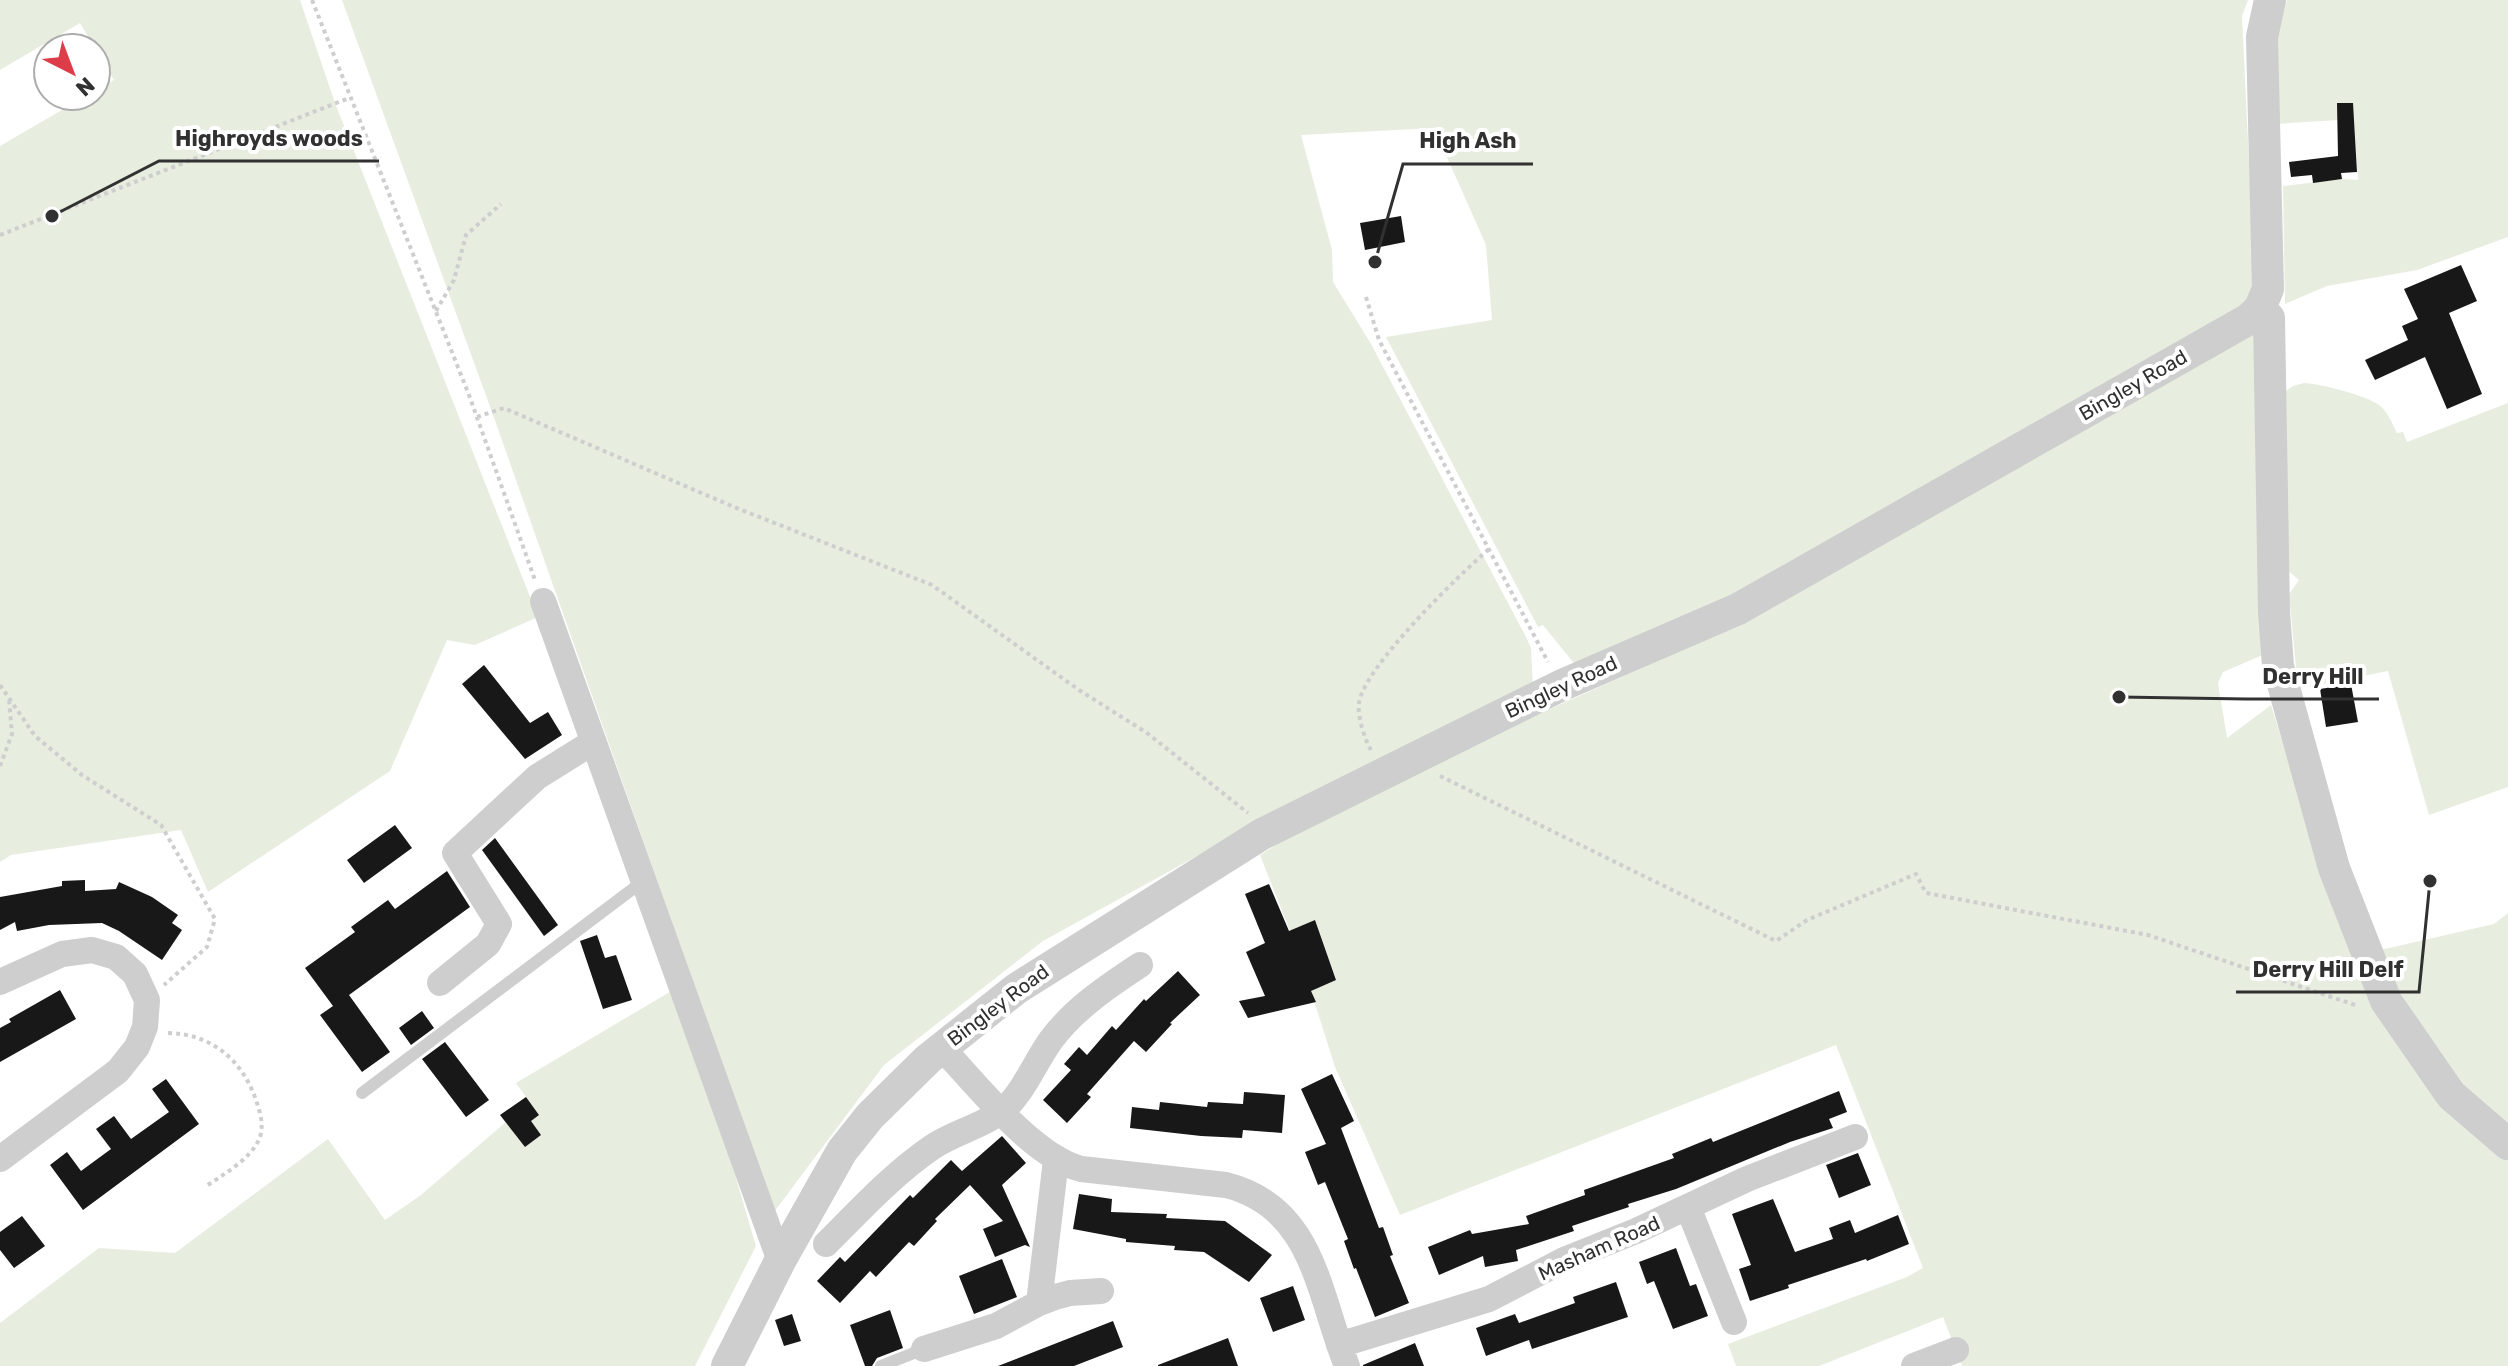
<svg xmlns="http://www.w3.org/2000/svg" width="2508" height="1366" font-family="Rubik,sans-serif">
<style>
.green{fill:#e7eddf}
.building{fill:#181818}
.lines{fill:none;stroke-linecap:round;stroke-linejoin:round}
.path{stroke:#cecece;stroke-width:4;stroke-dasharray:4 4;stroke-linecap:butt}
.service{stroke:#cecece;stroke-width:12}
.minor{stroke:#cecece;stroke-width:26}
.tertiary{stroke:#cecece;stroke-width:32}
.labels{text-anchor:middle;dominant-baseline:central;stroke-width:8;stroke-linejoin:round;paint-order:stroke}
.street-label{font-size:20px;fill:#313131;stroke:#fff}
.leader{fill:none;stroke:#313131;stroke-width:3}
.callout-dot{fill:#313131;stroke:#fff;stroke-width:3}
.callout-label{font-size:22px;text-anchor:middle;font-weight:bold;fill:#313131;stroke:#fff;stroke-width:8;stroke-linejoin:round;paint-order:stroke}
</style>
<rect width="100%" height="100%" fill="#fff"/>
<path class="green" d="M 0,0 L 300,0 L 335,103 L 538,617 L 475,645 L 447,640 L 390,771 L 208,892 L 181,830 L 11,855 L 0,862 L 0,146 L 86,96 L 96,96 L 96,90 L 114,80 L 80,23 L 0,70 Z
M 342,0 L 2248,0 L 2242,16 L 2254,268 L 2251,295 L 2240,312 L 1688,623 L 1581,672 L 1543,625 L 1538,627 L 1386,337 L 1492,320 L 1486,245 L 1434,128 L 1301,135 L 1332,250 L 1333,282 L 1371,344 L 1526,637 L 1531,648 L 1533,689 L 1264,819 L 1043,941 L 884,1065 L 774,1212 L 492,412 Z
M 2287,0 L 2508,0 L 2508,237 L 2417,270 L 2327,286 L 2285,304 L 2283,186 L 2342,179 L 2358,180 L 2354,119 L 2276,124 L 2275,42 Z
M 2260,333 L 2272,651 L 2223,672 L 2218,683 L 2227,738 L 2271,705 L 2339,925 L 2492,1151 L 2508,1160 L 2508,1366 L 1962,1366 L 1943,1317 L 1819,1366 L 1736,1366 L 1728,1344 L 1907,1277 L 1923,1268 L 1836,1045 L 1400,1215 L 1335,1067 L 1311,991 L 1336,979 L 1315,920 L 1290,931 L 1260,855 L 1350,798 L 1689,647 L 2249,334 Z
M 2304,383 C 2322,384 2365,395 2379,405 C 2388,412 2392,423 2397,433 L 2403,432 L 2407,442 L 2508,403 L 2508,787 L 2429,815 L 2388,671 L 2298,689 L 2289,594 L 2299,580 L 2287,570 L 2286,391 L 2293,386 Z
M 2508,913 L 2508,1141 L 2452,1082 L 2376,951 L 2494,924 Z
M 673,990 L 731,1161 L 756,1246 L 695,1366 L 0,1366 L 0,1323 L 99,1248 L 175,1253 L 328,1139 L 385,1220 L 421,1195 L 506,1122 L 539,1115 L 516,1083 Z"/>
<path class="building" d="M 2337,103 L 2353,103 L 2357,172 L 2341,173 L 2342,179 L 2313,183 L 2312,175 L 2291,177 L 2289,162 L 2338,156 Z
M 1401,216 L 1405,242 L 1365,250 L 1360,223 Z
M 2461,265 L 2477,301 L 2449,313 L 2482,394 L 2447,409 L 2425,357 L 2375,380 L 2365,360 L 2408,340 L 2402,326 L 2418,319 L 2404,289 Z
M 484,665 L 530,723 L 548,712 L 562,735 L 525,759 L 462,684 Z
M 2351,684 L 2358,722 L 2326,727 L 2320,689 Z
M 395,825 L 412,848 L 364,883 L 347,860 Z
M 495,838 L 558,925 L 544,936 L 482,850 Z
M 447,871 L 470,907 L 349,995 L 390,1052 L 362,1072 L 320,1015 L 333,1006 L 305,968 L 355,932 L 351,927 L 388,900 L 395,909 Z
M 85,880 L 85,891 L 116,889 L 119,882 L 152,897 L 178,915 L 172,923 L 182,930 L 162,960 L 119,931 L 102,923 L 49,925 L 17,931 L 15,922 L 0,930 L 0,897 L 62,886 L 62,881 Z
M 1269,884 L 1289,931 L 1315,920 L 1336,980 L 1311,991 L 1316,1002 L 1248,1018 L 1239,1001 L 1265,996 L 1246,952 L 1265,943 L 1245,894 Z
M 597,935 L 605,958 L 616,955 L 632,1000 L 603,1009 L 580,941 Z
M 1178,971 L 1200,995 L 1170,1023 L 1172,1024 L 1146,1052 L 1134,1041 L 1087,1094 L 1091,1097 L 1067,1123 L 1043,1100 L 1071,1070 L 1064,1064 L 1079,1047 L 1087,1055 L 1112,1026 L 1116,1030 L 1144,999 L 1146,1001 Z
M 60,990 L 76,1019 L 0,1062 L 0,1028 L 11,1022 L 9,1019 Z
M 422,1011 L 434,1028 L 411,1045 L 399,1028 Z
M 445,1042 L 489,1100 L 466,1117 L 422,1059 Z
M 1332,1074 L 1354,1121 L 1341,1128 L 1379,1228 L 1383,1227 L 1393,1255 L 1390,1256 L 1409,1303 L 1375,1317 L 1356,1268 L 1354,1269 L 1344,1241 L 1348,1239 L 1325,1182 L 1318,1185 L 1305,1152 L 1326,1144 L 1301,1089 Z
M 166,1079 L 199,1124 L 83,1210 L 50,1165 L 67,1152 L 81,1171 L 111,1149 L 96,1129 L 114,1116 L 131,1139 L 169,1112 L 152,1089 Z
M 1839,1091 L 1847,1112 L 1829,1119 L 1833,1128 L 1790,1142 L 1676,1189 L 1628,1204 L 1629,1207 L 1572,1226 L 1574,1231 L 1516,1250 L 1518,1261 L 1485,1267 L 1483,1256 L 1439,1275 L 1428,1247 L 1470,1230 L 1472,1234 L 1529,1224 L 1526,1216 L 1585,1195 L 1584,1190 L 1674,1158 L 1672,1154 L 1711,1138 L 1713,1142 Z
M 1244,1092 L 1285,1095 L 1282,1133 L 1243,1130 L 1242,1138 L 1201,1136 L 1130,1128 L 1132,1107 L 1159,1110 L 1160,1102 L 1207,1107 L 1208,1102 L 1243,1104 Z
M 526,1097 L 539,1115 L 531,1121 L 541,1135 L 525,1147 L 500,1115 Z
M 1002,1136 L 1026,1163 L 1002,1185 L 1030,1247 L 1025,1245 L 995,1257 L 983,1229 L 1003,1221 L 970,1185 L 935,1219 L 937,1221 L 914,1246 L 909,1242 L 876,1277 L 870,1271 L 840,1303 L 817,1281 L 840,1257 L 845,1262 L 910,1195 L 913,1198 L 951,1160 L 962,1171 Z
M 1858,1153 L 1871,1185 L 1839,1198 L 1826,1165 Z
M 1079,1194 L 1112,1199 L 1111,1212 L 1167,1214 L 1166,1218 L 1225,1221 L 1272,1255 L 1249,1282 L 1204,1252 L 1174,1250 L 1175,1246 L 1126,1242 L 1126,1239 L 1073,1229 Z
M 1773,1199 L 1795,1252 L 1833,1239 L 1829,1228 L 1850,1220 L 1855,1233 L 1898,1215 L 1909,1244 L 1867,1261 L 1866,1259 L 1788,1285 L 1789,1288 L 1750,1301 L 1739,1269 L 1751,1265 L 1732,1214 Z
M 22,1216 L 45,1246 L 14,1268 L 0,1250 L 0,1232 Z
M 1676,1248 L 1690,1286 L 1696,1284 L 1708,1316 L 1673,1329 L 1654,1281 L 1647,1284 L 1639,1262 Z
M 1002,1259 L 1017,1297 L 974,1314 L 959,1276 Z
M 1616,1282 L 1628,1317 L 1532,1349 L 1529,1340 L 1486,1356 L 1476,1328 L 1515,1314 L 1519,1323 L 1575,1303 L 1573,1297 Z
M 1293,1286 L 1305,1320 L 1273,1332 L 1260,1298 Z
M 890,1310 L 903,1348 L 877,1358 L 872,1366 L 865,1366 L 850,1325 Z
M 792,1314 L 801,1341 L 784,1346 L 775,1320 Z
M 1113,1321 L 1123,1347 L 1074,1366 L 998,1366 Z
M 1228,1338 L 1238,1366 L 1158,1366 L 1158,1365 Z
M 1415,1343 L 1424,1366 L 1363,1366 L 1363,1365 Z"/>
<g class="lines">
<path class="path" d="M 312,0 L 469,395 L 535,580
M 0,235 L 349,98
M 1366,297 L 1379,340 L 1548,662
M 436,311 L 454,280 L 466,235 L 501,204
M 477,417 L 504,408 L 734,507 L 932,585 L 1079,690 L 1147,733 L 1248,813
M 0,685 L 35,736 L 82,775 L 161,825 L 215,919 L 207,947 L 164,985
M 1371,750 C 1365,740 1357,716 1359,703 C 1364,667 1459,575 1489,549
M 0,766 L 12,734 L 9,699
M 1440,776 L 1776,941 L 1807,920 L 1916,874 L 1926,893 L 2148,935 L 2358,1006
M 168,1033 C 212,1034 242,1060 256,1100 C 260,1112 264,1125 260,1137 C 252,1159 222,1175 205,1187"/>
<path class="service" d="M 362,1093 L 642,882
M 881,1366 L 924,1349"/>
<path class="minor" d="M 543,601 L 780,1261
M 0,982 L 62,954 L 92,950 L 116,957 L 135,974 L 147,1000 L 145,1027 L 137,1047 L 118,1071 L 0,1159
M 440,983 L 488,944 L 499,924 L 455,853 L 537,777 L 593,742
M 942,1048 C 977,1085 1032,1156 1081,1169 L 1226,1185 C 1314,1207 1318,1294 1347,1366
M 1688,1207 L 1734,1322
M 826,1244 C 859,1211 892,1175 931,1148 C 952,1133 981,1127 1002,1111 C 1023,1094 1035,1062 1051,1040 C 1074,1009 1108,986 1140,965
M 1039,1303 L 1056,1160
M 1339,1345 L 1489,1299 L 1564,1260 L 1636,1231 L 1747,1179 L 1855,1137
M 924,1349 L 996,1326 L 1039,1303 L 1055,1297 L 1070,1293 L 1101,1291
M 1914,1366 L 1956,1350"/>
<path class="tertiary" d="M 2260,308 L 2269,318 L 2274,612 L 2278,666 L 2334,868 L 2386,1001 L 2451,1095 L 2508,1144
M 727,1366 L 780,1261 L 842,1151 L 870,1116 L 928,1059 L 1016,989 L 1262,834 L 1560,686 L 1738,609 L 2249,319 L 2260,308 L 2268,289 L 2262,37 L 2270,0"/>
</g>
<g class="labels">
<g class="street-label">
<text transform="translate(2133 385) rotate(-30)">Bingley Road</text>
<text transform="translate(1561 687) rotate(-25)">Bingley Road</text>
<text transform="translate(998 1005) rotate(-37)">Bingley Road</text>
<text transform="translate(1599 1248) rotate(-24)">Masham Road</text>
</g>
</g>
<path class="leader" d="M52 216L159 161H379M1375 262L1403 164H1533M2119 697L2246 699H2379M2430 881L2419 992H2236"/>
<g class="callout-dot">
<circle cx="52" cy="216" r="8"/>
<circle cx="1375" cy="262" r="8"/>
<circle cx="2119" cy="697" r="8"/>
<circle cx="2430" cy="881" r="8"/>
</g>
<g class="callout-label">
<text x="269" y="146">Highroyds woods</text>
<text x="1468" y="148">High Ash</text>
<text x="2313" y="684">Derry Hill</text>
<text x="2328" y="977">Derry Hill Delf</text>
</g>
<g transform="translate(72 72) rotate(138)"><circle r="38" fill="#ffffff" stroke="#adadad" stroke-width="2"/>
<path d="M0-6L14 30L0 20L-14 30Z" fill="#de3c49"/>
<text y="-12" font-size="22" font-weight="bold" text-anchor="middle" fill="#313131">N</text>
</g>
</svg>
